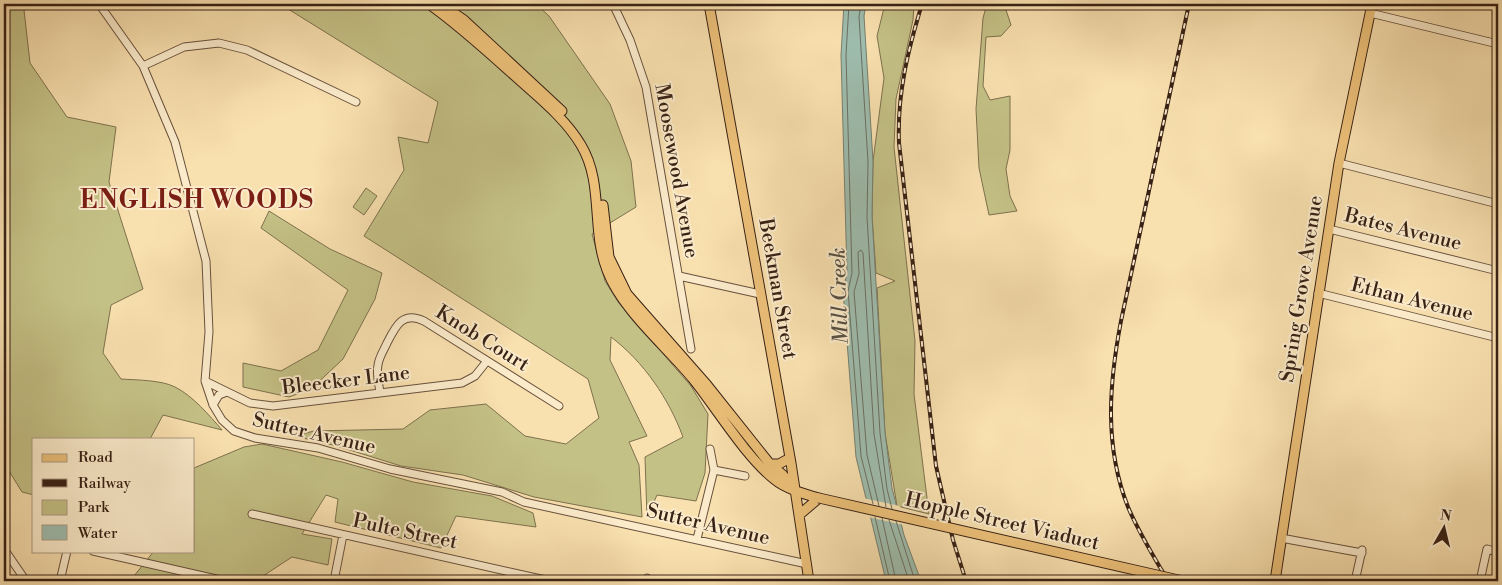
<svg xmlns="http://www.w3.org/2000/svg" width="1502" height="585" font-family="'Libre Bodoni',serif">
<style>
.green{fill:#c4c186;stroke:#7e714e}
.water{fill:#9ebdae;stroke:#757f71}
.pier{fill:#f9e0af}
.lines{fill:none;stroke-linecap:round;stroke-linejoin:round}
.shore{stroke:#6b6f62;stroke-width:1}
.minor-casing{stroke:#68513c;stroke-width:9}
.major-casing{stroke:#382115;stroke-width:11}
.minor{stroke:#fbebcb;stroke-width:7}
.major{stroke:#ecc078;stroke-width:9}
.rail-casing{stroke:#382115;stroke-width:4}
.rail{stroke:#fbebcb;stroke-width:2;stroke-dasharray:5.5;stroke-linecap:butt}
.major-bridge-casing{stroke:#382115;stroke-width:11;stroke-linecap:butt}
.major-bridge{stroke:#ecc078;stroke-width:9}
.labels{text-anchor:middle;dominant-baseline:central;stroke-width:4;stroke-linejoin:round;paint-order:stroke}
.street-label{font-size:20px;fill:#382115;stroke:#fbebcb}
.water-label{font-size:21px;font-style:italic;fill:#575043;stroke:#fbebcb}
.district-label{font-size:25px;font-weight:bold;letter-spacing:1px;fill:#7a1f14;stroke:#fbebcb}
</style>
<rect width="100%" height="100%" fill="#f9e0af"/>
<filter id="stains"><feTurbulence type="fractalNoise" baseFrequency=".004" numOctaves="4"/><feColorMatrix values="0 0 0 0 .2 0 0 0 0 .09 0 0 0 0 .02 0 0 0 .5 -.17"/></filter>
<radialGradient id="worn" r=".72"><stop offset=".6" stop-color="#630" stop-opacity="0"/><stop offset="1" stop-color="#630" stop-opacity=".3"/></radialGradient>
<path class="green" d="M 4,4 L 19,4 L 24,10 L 30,63 L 67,117 L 116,127 L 109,182 L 143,289 L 111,305 L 103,353 L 121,379 C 136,380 162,380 175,387 C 193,396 209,415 222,430 L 163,415 L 150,439 L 34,439 L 34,495 L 22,492 L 4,463 Z
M 280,4 L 536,4 L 549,16 L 610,104 L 631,161 L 636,207 L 592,234 L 605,281 L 618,302 L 691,386 L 708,414 L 705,473 L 696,501 L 657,495 L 647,518 L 645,457 L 683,437 C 669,399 644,362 611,337 L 610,360 L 647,436 L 629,442 L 639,465 L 642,517 L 534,497 L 463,475 L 401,466 L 337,446 L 294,436 L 314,431 L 403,429 L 430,410 L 486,404 L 525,436 L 566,444 L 599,418 L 588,379 L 364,236 L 404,170 L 398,137 L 428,143 L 438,102 Z
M 885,4 L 914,4 L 913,20 L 896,99 L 894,147 L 915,341 L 914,394 L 929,514 L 897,506 L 885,433 L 877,288 L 895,281 L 876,273 L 872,216 L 873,161 L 884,78 L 877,36 Z
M 987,4 L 997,4 L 1005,7 L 1011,25 L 1001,36 L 986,37 L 983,86 L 990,100 L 1010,96 L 1010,150 L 1006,169 L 1010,196 L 1017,211 L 989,215 L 979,168 L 976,109 L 983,18 Z
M 366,188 L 377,196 L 364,215 L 353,207 Z
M 269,211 L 330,249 L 382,273 L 375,299 L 343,359 L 311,389 L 289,397 L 243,387 L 243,363 L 281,371 L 318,350 L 348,290 L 261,228 Z
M 262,444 L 342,462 L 413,482 L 492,496 L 533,513 L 536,527 L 456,516 L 441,548 L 335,522 L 338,499 L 326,495 L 302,534 L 332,539 L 328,565 L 292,557 L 260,578 L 259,581 L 130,581 L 154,551 L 194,551 L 194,468 L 244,447 Z"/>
<path class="water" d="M 844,4 L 866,4 L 864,16 L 873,161 L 872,216 L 885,433 L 892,488 L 904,535 L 921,581 L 886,581 L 856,457 L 843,290 L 847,273 L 841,55 Z"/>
<path class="pier" d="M 863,498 L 900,506 L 904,525 L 868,517 Z"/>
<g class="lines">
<path class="shore" d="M 849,4 L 846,55 L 852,273 L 848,291 L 861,456 L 873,504
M 861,4 L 859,17 L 868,162 L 867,217 L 880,433 L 887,489 L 892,509
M 879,506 L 867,455 L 854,292 L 859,274 L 858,252 L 861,250 L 863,253 L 874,434 L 886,507
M 875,517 L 890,581
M 882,518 L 896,581
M 889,520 L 909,581
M 896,521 L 915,581"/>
<defs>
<path id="minor" d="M 99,4 L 143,66 L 175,142 L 206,261 L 209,332 L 205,381 L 213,405 L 222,420 L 234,431 L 255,438 L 318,448 L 390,469 L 502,492 L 524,502 L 807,564
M 613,4 L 630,40 L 646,87 L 691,349
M 1370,13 L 1498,44
M 143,66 L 184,47 L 219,43 L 247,50 L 356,102
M 1339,163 L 1498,204
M 1329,229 L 1498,271
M 679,276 L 760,294
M 1318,293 L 1498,338
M 205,381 L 250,403 L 273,406 L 462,383 L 475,376 L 487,361
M 380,393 C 379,384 376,373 378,365 C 379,357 384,350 387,343 C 396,325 403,311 424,321 L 559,406
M 213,405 L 219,395 L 227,392
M 714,470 L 745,476
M 252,514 L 550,581
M 1281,538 L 1362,553
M 697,539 L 714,470 L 710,449
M 4,549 L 26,581
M 93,551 L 225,581
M 60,581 L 67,551
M 334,581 L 343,535
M 646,581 L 647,578
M 1355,581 L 1362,550
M 1480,581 L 1487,549 L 1498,552"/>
<path id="major" d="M 429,4 C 460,26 487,51 516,77 C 539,98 565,118 581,145 C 604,183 591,230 607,270 C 622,310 666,346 693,379 C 717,409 746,457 774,479 C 786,489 804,494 819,498
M 441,4 L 464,20 L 562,111
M 709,4 L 791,463 L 809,581
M 603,205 L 609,257 L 627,294 L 707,385 L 770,464 L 783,475 L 795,490
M 770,464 L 779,464 L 790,458
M 799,515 L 819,498
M 1275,581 L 1339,163 L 1372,4"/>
</defs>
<use href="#minor" class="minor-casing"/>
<use href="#major" class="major-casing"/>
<use href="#minor" class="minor"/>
<use href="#major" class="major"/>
<defs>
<path id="rail" d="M 922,4 C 908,50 897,94 899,143 L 936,466 L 953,540 L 966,581
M 1168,581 C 1154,557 1139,533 1128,507 C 1104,446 1109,384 1121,321 L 1189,4"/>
</defs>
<use href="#rail" class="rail-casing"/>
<use href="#rail" class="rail"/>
<defs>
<path id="major-bridge" d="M 819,498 L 1183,581"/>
</defs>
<use href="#major-bridge" class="major-bridge-casing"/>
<use href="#major-bridge" class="major-bridge"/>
</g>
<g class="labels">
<g class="street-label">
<text transform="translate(676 171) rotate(80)">Moosewood Avenue</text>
<text transform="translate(1403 230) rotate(14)">Bates Avenue</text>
<text transform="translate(777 289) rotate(80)">Beekman Street</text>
<text transform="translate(1302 289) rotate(-81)">Spring Grove Avenue</text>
<text transform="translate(1412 300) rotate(14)">Ethan Avenue</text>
<text transform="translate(482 339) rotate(32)">Knob Court</text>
<text transform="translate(346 381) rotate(-7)">Bleecker Lane</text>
<text transform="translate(314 434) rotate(13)">Sutter Avenue</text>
<text transform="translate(1002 522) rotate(13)">Hopple Street Viaduct</text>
<text transform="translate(708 525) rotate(13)">Sutter Avenue</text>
<text transform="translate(405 532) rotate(12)">Pulte Street</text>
</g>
<g class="water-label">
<text transform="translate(840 296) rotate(-92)">Mill Creek</text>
</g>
<g class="district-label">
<text x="197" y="200">ENGLISH WOODS</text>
</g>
</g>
<rect width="1502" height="585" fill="none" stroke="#f9e0af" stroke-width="20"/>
<rect x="5" y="5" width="1492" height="575" fill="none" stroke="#382115" stroke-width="2.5"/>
<rect x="10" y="10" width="1482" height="565" fill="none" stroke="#382115"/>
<rect x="32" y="438" width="162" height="115" fill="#fbebcb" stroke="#ad9a82"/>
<rect x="42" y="454" width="25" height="8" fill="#ecc078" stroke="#ad9a82"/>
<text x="78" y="462" font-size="15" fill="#382115">Road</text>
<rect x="42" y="479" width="25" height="8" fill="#382115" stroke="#ad9a82"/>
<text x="78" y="488" font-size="15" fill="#382115">Railway</text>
<rect x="42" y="500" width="25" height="15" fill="#c4c186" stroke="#ad9a82"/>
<text x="78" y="512" font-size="15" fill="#382115">Park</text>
<rect x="42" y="525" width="25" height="15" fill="#9ebdae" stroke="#ad9a82"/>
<text x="78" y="538" font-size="15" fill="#382115">Water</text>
<g transform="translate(1444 528) rotate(8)" stroke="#fbebcb" stroke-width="4" paint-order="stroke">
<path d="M0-4L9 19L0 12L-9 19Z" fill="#382115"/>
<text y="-8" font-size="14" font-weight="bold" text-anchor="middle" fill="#382115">N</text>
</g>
<rect width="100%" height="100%" filter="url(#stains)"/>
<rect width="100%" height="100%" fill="url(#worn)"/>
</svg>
